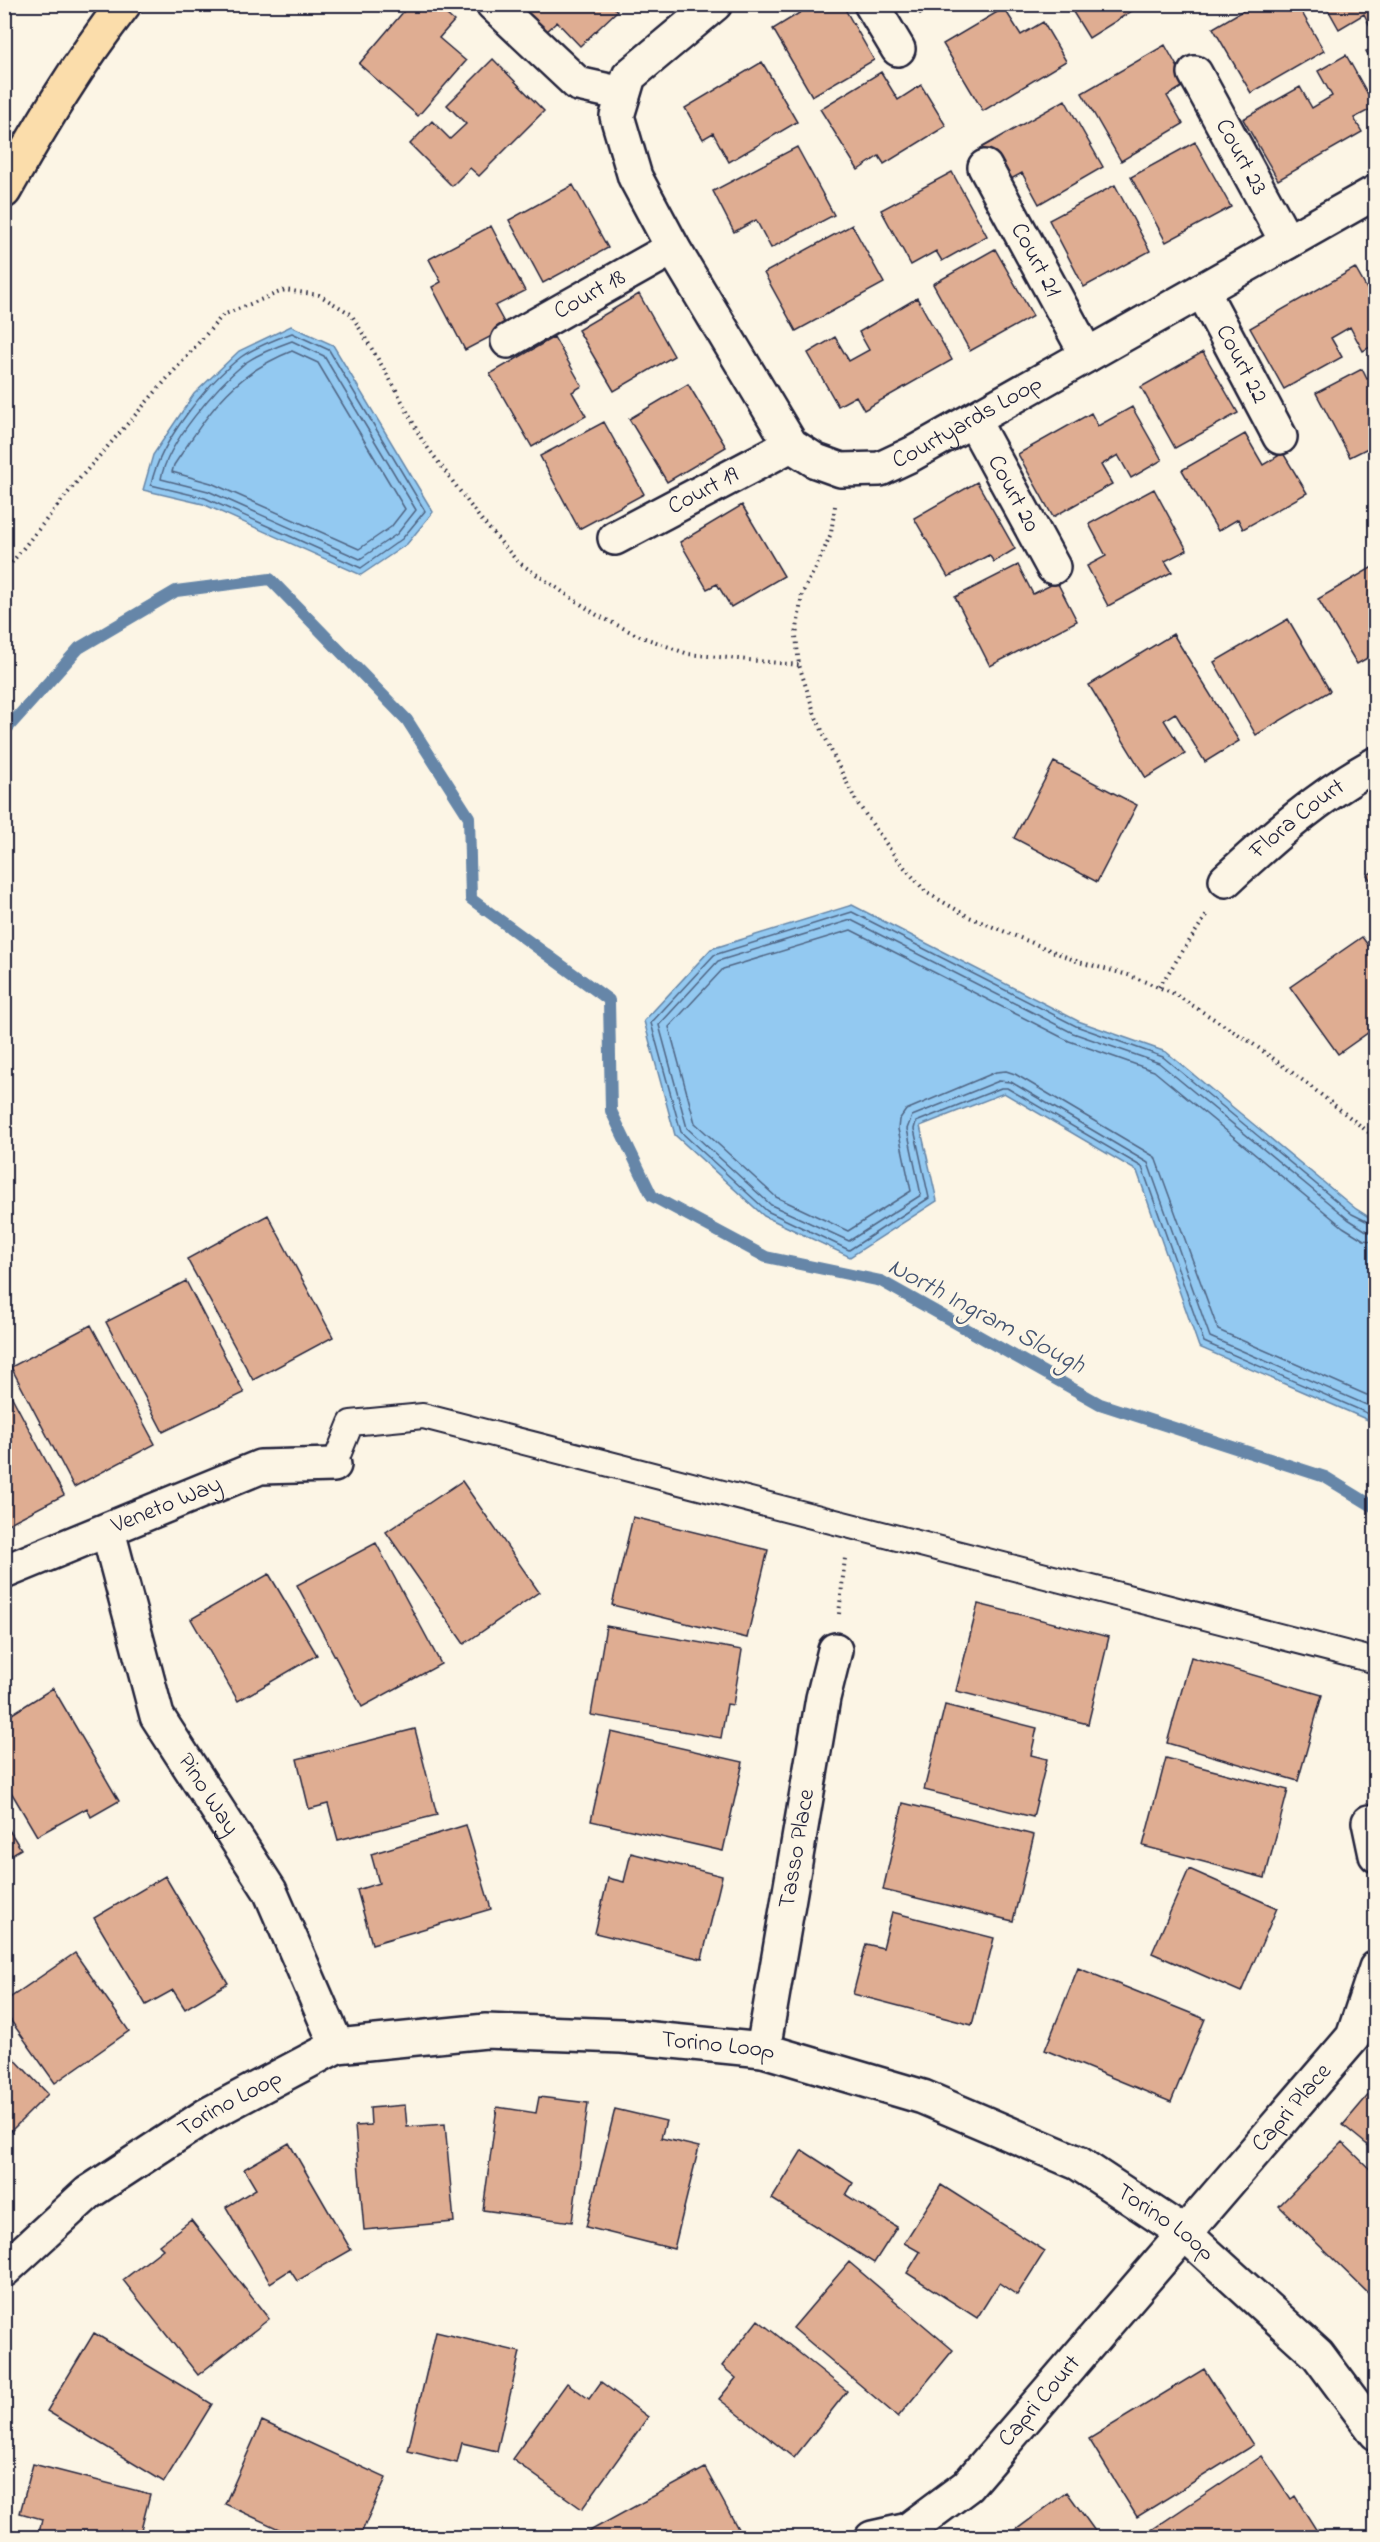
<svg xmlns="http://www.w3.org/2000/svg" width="1380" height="2542" font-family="'Indie Flower',sans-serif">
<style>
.water{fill:#93c9f1;stroke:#6686a8;stroke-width:1.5}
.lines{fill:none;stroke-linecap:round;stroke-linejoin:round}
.shore{stroke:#4f6584;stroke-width:1.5}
.stream{stroke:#6686a8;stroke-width:12}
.building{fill:#dfad92;stroke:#22223b;stroke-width:1.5}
.lane-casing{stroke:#22223b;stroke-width:28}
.street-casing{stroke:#22223b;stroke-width:38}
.highway-casing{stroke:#22223b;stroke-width:38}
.path{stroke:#22223b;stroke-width:4;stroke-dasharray:1.5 4.5;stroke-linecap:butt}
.lane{stroke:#fcf5e5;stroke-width:24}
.street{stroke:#fcf5e5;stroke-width:33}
.highway{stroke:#fbddab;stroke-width:33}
.labels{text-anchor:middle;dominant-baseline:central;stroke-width:6;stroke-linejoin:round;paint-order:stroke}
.street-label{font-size:24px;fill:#22223b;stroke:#fcf5e5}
.water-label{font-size:26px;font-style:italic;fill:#445472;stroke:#fcf5e5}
</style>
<rect width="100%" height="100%" fill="#fcf5e5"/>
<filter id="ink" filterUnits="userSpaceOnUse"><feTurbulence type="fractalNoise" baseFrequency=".0167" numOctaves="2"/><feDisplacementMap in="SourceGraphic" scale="12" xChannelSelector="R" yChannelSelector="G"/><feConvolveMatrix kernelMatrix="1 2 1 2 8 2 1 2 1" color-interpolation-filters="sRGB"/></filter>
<g filter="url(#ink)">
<path class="water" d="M 291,326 L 333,345 L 433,512 L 407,544 L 361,575 L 203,504 L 143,490 L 153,455 L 194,394 L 239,351 Z
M 852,905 L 1078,1021 L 1166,1052 L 1356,1209 L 1375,1221 L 1375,1423 L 1199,1347 L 1137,1171 L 1004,1093 L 920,1126 L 937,1201 L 850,1257 L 764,1216 L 675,1135 L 644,1021 L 711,949 Z"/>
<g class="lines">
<path class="shore" d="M 292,333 L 329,350 L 425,511 L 402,539 L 361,568 L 205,498 L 151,485 C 159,443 207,383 241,357 C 255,347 276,339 292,333 Z
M 292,341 L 324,356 L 416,510 L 397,534 L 360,559 L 208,491 L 161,479 C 167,443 217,386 245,363 C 258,354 278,346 292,341 Z
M 292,351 L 318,363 L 405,509 L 391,527 L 359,549 L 211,483 L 172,472 L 174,465 C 209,413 231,375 292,351 Z
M 1376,1226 L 1352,1214 L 1163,1057 L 1076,1026 L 852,912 L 714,955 L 651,1023 L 681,1132 L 767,1211 L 849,1250 L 929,1198 L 914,1129 L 916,1122 L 1001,1088 L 1007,1088 L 1142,1167 L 1204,1342 L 1376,1417
M 1376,1233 L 1368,1232 L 1348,1219 L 1159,1063 L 1073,1033 L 851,920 L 718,961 L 659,1025 L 687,1128 L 771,1205 L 849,1241 L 921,1195 L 907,1129 L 912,1116 L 999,1081 L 1011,1082 L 1148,1163 L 1210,1337 L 1376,1409
M 1376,1242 L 1364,1240 L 1343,1227 L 1154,1071 L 1069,1041 L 851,930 L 723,969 L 669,1027 L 695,1123 L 776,1197 L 848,1231 L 911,1191 L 898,1129 L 899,1120 L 906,1110 L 996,1072 L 1006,1071 L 1015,1074 L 1155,1157 L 1218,1330 L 1376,1399"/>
<path class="stream" d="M 4,732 L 79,648 L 176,591 L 270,579 L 407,720 L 469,817 L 471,899 L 609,1000 L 611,1111 L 652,1196 L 766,1257 L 881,1281 L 1100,1404 L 1325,1477 L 1376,1508"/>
</g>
<path class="building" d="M 410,4 L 434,4 L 454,21 L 439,38 L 466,61 L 418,116 L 359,64 Z
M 518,4 L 611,4 L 617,11 L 580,46 L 557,22 L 545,33 Z
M 814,4 L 842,4 L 874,60 L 812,96 L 773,29 Z
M 914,4 L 937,4 L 920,14 Z
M 1068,4 L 1143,4 L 1089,38 Z
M 1254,4 L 1297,4 L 1324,51 L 1251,93 L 1213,28 Z
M 1325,4 L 1376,4 L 1376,23 L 1370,26 L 1364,14 L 1339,29 Z
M 1004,8 L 1021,35 L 1043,22 L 1066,61 L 983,111 L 943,44 Z
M 1165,45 L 1187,84 L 1167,96 L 1183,124 L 1121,161 L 1082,93 Z
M 1376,47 L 1376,68 L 1366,51 Z
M 1346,55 L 1375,107 L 1354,118 L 1362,132 L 1278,180 L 1243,119 L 1300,87 L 1312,108 L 1332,96 L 1318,71 Z
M 493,59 L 544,111 L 479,176 L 470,168 L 452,186 L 410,144 L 432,121 L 450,139 L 466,124 L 447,105 Z
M 762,62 L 797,122 L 729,162 L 713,133 L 703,139 L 685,108 Z
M 881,72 L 898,100 L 921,85 L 946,126 L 884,164 L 879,156 L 858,170 L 820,109 Z
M 1065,100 L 1103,167 L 1039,204 L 1022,173 L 1000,185 L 979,149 Z
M 1195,142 L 1231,207 L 1166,242 L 1131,177 Z
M 797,147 L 834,215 L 771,248 L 756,220 L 734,232 L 713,191 Z
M 952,172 L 987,236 L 942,261 L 936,251 L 911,265 L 881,210 Z
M 573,185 L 608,248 L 543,283 L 509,220 Z
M 1115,185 L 1150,251 L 1084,287 L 1049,220 Z
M 852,225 L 884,283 L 796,331 L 764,273 Z
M 491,226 L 525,291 L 495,306 L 507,328 L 465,350 L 432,287 L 441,282 L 429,259 Z
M 995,249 L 1033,316 L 970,351 L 933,284 Z
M 1355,268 L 1376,305 L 1376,344 L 1363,351 L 1350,327 L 1331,338 L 1342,357 L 1284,389 L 1250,328 Z
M 639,294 L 674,356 L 614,391 L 578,330 Z
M 917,298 L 952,360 L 864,410 L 856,396 L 838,406 L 808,353 L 835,337 L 849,361 L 869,350 L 859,332 Z
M 554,337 L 582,386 L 572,392 L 586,416 L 532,447 L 490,374 Z
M 1203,352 L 1238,413 L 1175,448 L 1141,387 Z
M 1362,369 L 1367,379 L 1376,375 L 1376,444 L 1350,457 L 1316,393 Z
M 688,384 L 726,447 L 667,482 L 629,419 Z
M 1132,407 L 1162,460 L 1131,478 L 1118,455 L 1101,465 L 1112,484 L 1053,517 L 1018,454 L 1091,413 L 1098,426 Z
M 604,422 L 644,494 L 579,529 L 540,456 Z
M 1245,434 L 1263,465 L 1283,453 L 1307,493 L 1243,529 L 1238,519 L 1218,531 L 1182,470 Z
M 977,482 L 1015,549 L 994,562 L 989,555 L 948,577 L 914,518 Z
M 1154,489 L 1187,550 L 1165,561 L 1172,572 L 1108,606 L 1087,566 L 1106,556 L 1089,524 Z
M 742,505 L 784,576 L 731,607 L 717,584 L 707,589 L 680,542 Z
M 1018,565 L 1033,594 L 1057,582 L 1077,621 L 990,666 L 955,597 Z
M 1376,565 L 1376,653 L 1357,664 L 1318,599 Z
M 1288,619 L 1330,691 L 1256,735 L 1214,662 Z
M 1173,634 L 1239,741 L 1205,762 L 1175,713 L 1164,720 L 1185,754 L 1146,778 L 1089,685 Z
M 1054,762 L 1137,805 L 1097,882 L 1014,838 Z
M 1376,870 L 1376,889 L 1367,875 Z
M 1362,937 L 1376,956 L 1376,1027 L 1338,1054 L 1290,987 Z
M 268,1215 L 333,1337 L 253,1380 L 187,1259 Z
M 186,1281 L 244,1393 L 163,1432 L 106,1322 Z
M 91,1325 L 155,1444 L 74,1487 L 11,1367 Z
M 4,1382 L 64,1495 L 4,1526 Z
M 462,1481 L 539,1592 L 464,1644 L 386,1532 Z
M 633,1517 L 768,1550 L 747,1638 L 612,1605 Z
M 376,1543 L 441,1664 L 362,1707 L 297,1585 Z
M 269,1574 L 317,1655 L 238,1701 L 191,1619 Z
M 978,1604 L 1109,1637 L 1088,1724 L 956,1691 Z
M 606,1626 L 742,1650 L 733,1705 L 727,1704 L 721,1738 L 591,1715 Z
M 1191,1657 L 1322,1695 L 1298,1781 L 1167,1743 Z
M 53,1688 L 119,1801 L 91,1817 L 87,1808 L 37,1836 L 4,1780 L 4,1719 Z
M 945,1705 L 1037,1728 L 1031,1755 L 1047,1759 L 1033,1817 L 924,1790 Z
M 415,1729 L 437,1815 L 338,1840 L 328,1804 L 309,1809 L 297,1759 Z
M 611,1732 L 743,1762 L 723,1851 L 591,1821 Z
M 1166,1758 L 1288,1790 L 1265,1878 L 1143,1846 Z
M 903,1803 L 1034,1835 L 1013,1921 L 883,1890 Z
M 4,1822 L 21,1849 L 4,1859 Z
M 466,1825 L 491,1909 L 372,1944 L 357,1890 L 379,1883 L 371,1854 Z
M 631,1853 L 722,1876 L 702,1959 L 595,1933 L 608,1878 L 624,1882 Z
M 1189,1869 L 1277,1908 L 1241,1992 L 1152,1953 Z
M 165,1876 L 228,1983 L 185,2009 L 173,1990 L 146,2005 L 94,1918 Z
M 892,1912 L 994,1938 L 972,2025 L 853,1994 L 866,1944 L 883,1948 Z
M 75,1953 L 129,2031 L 55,2083 L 4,2011 L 4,2002 Z
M 1078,1968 L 1205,2019 L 1171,2102 L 1045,2050 Z
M 4,2048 L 48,2094 L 4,2138 Z
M 1376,2086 L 1376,2152 L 1343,2125 Z
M 539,2097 L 588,2103 L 572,2222 L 483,2210 L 497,2107 L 536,2113 Z
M 405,2105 L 407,2127 L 445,2124 L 454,2222 L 364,2230 L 355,2126 L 371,2125 L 370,2108 Z
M 615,2109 L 666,2121 L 661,2138 L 699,2147 L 674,2249 L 586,2227 Z
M 1342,2142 L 1376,2175 L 1376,2296 L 1373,2298 L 1279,2206 Z
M 289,2143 L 351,2250 L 297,2281 L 290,2270 L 270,2283 L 226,2207 L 256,2189 L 244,2169 Z
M 802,2150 L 853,2183 L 846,2195 L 897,2227 L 874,2263 L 772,2199 Z
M 941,2185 L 1045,2251 L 1017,2295 L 999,2283 L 977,2318 L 907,2273 L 920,2252 L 904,2243 Z
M 191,2220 L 269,2319 L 198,2375 L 123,2280 L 163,2249 L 159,2245 Z
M 849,2262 L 953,2350 L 898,2417 L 793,2328 Z
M 758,2320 L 847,2391 L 794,2458 L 719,2399 L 736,2378 L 722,2366 Z
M 436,2332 L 520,2352 L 497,2451 L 462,2443 L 457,2463 L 408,2451 Z
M 94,2333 L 212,2404 L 164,2482 L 47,2411 Z
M 1204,2369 L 1253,2445 L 1137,2517 L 1089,2439 Z
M 601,2382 L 648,2417 L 582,2509 L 512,2459 L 567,2383 L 589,2399 Z
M 262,2421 L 386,2478 L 359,2538 L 298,2538 L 225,2504 Z
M 1262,2456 L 1291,2499 L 1295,2496 L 1317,2531 L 1308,2538 L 1154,2538 L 1150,2531 Z
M 33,2464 L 150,2494 L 139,2538 L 38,2538 L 42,2519 L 20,2513 Z
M 705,2468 L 743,2538 L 589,2538 L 586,2533 Z
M 1067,2492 L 1100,2538 L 1005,2538 Z"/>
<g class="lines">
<defs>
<path id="lane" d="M 334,1465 L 351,1423 L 423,1416 L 1376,1661"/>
<g id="street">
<path d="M 493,4 L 578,84 L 623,94"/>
<path id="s1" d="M 715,4 L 629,76 L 617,116 L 635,177 L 673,248 L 791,445 L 816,461 L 841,470 L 880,469 L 912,454 L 1376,192"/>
<path d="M 871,4 L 898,49"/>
<path id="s2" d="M 1195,73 L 1287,242"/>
<path id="s3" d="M 985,167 L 1087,355"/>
<path id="s4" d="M 1202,290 L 1280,437"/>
<path id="s5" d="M 508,341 L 673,248"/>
<path id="s6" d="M 973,420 L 1053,567"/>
<path id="s7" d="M 615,538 L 791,445"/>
<path id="s8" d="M 1226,880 C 1274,836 1318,796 1376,764"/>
<path id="s9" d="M 108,1531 L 157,1716 L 270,1891 L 337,2046"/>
<path id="s10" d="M 4,1572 L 260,1467 L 334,1465"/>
<path d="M 1369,1822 L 1376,1855"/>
<path id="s11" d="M 763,2050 L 823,1698 L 835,1650"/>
<path id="s12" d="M 4,2270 L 88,2193 L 207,2115 L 337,2046 L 486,2031 L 622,2036 L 763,2050 L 923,2097 L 1078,2163 L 1184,2233 L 1318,2355 L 1376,2433"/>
<path id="s13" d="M 872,2538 L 908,2530 L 967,2486 L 1353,2037 L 1376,1968"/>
</g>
<path id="highway" d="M 4,191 C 40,127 78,63 124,4"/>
</defs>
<use href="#lane" class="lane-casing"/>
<use href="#street" class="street-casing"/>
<use href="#highway" class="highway-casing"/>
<path class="path" d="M 835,506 L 831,533 L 822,555 L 802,594 L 796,636 L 799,665 L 815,715 L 836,761 L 856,801 L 897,859 L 926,892 L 969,917 L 1079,962 L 1128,975 L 1171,992 L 1249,1041 L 1301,1079 L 1376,1138
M 4,572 L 80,478 L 223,315 L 285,290 L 319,295 L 351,314 L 394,386 L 422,440 L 479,517 L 518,562 L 597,615 L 637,635 L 688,654 L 799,665
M 1159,987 L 1208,913
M 839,1614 L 845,1558"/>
<use href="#lane" class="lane"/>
<use href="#street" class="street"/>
<use href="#highway" class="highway"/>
</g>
</g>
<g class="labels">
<g class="street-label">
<text stroke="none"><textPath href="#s2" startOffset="96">Court 23</textPath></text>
<text stroke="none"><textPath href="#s3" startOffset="106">Court 21</textPath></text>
<text stroke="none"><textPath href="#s5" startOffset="94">Court 18</textPath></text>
<text stroke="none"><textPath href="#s4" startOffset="84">Court 22</textPath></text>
<text stroke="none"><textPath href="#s1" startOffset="722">Courtyards Loop</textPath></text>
<text stroke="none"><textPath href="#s7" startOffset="100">Court 19</textPath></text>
<text stroke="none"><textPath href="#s6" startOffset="84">Court 20</textPath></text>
<text stroke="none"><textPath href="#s8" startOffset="94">Flora Court</textPath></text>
<text stroke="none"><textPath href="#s10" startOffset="176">Veneto Way</textPath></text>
<text stroke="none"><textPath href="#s9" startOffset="285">Pino Way</textPath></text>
<text stroke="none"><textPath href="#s11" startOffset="204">Tasso Place</textPath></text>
<text stroke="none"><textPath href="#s12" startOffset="786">Torino Loop</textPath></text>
<text stroke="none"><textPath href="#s12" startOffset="282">Torino Loop</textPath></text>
<text stroke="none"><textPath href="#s13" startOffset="609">Capri Place</textPath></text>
<text stroke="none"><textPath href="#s12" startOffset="1272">Torino Loop</textPath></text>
<text stroke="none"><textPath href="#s13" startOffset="222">Capri Court</textPath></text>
</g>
<g class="water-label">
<text transform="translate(986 1317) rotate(28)">North Ingram Slough</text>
</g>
</g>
<rect width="1380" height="2542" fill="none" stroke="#fcf5e5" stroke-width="24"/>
<rect x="12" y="12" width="1356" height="2518" fill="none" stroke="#22223b" stroke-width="2" filter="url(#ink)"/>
</svg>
